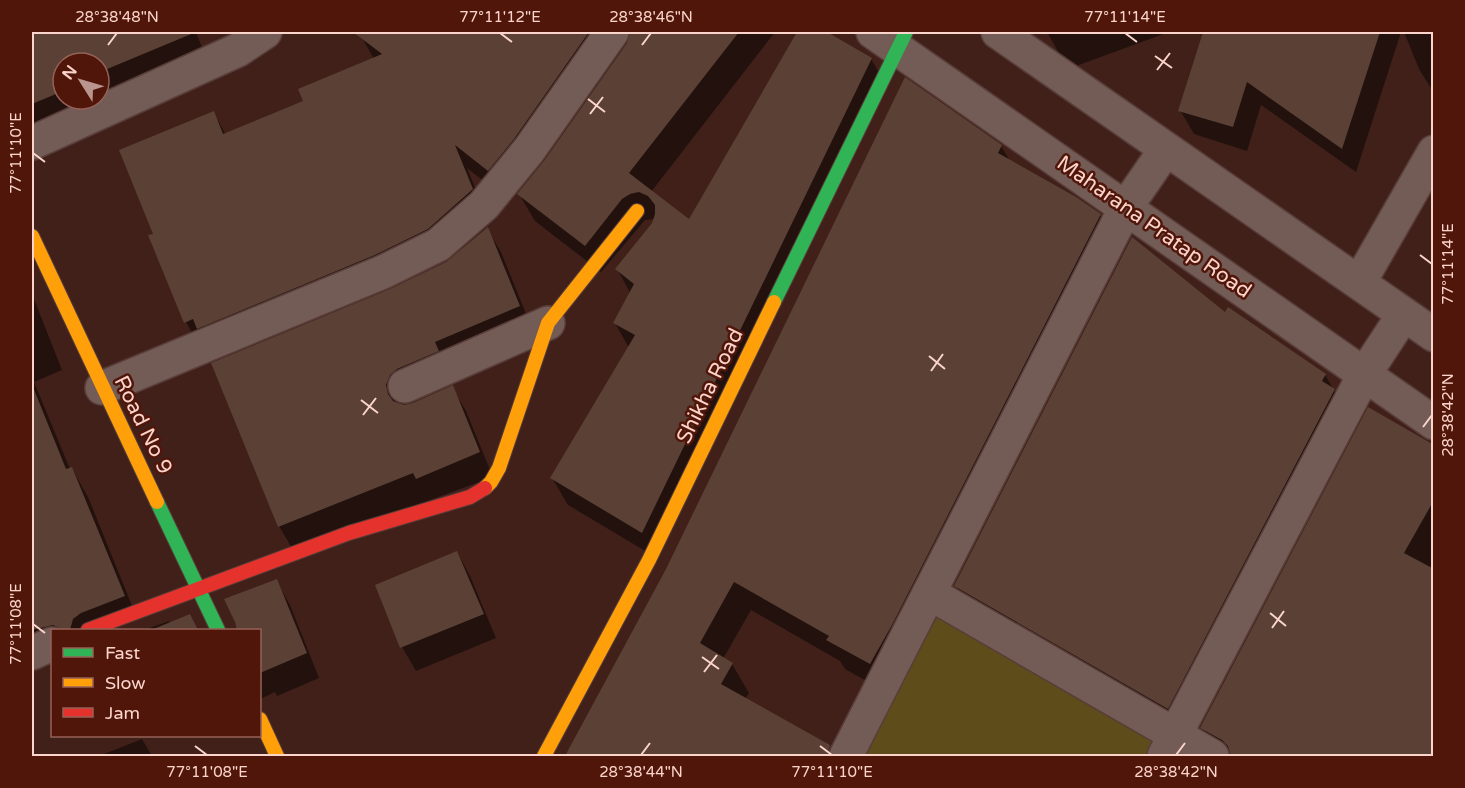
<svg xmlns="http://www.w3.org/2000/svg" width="1465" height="788" font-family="'Varela Round',sans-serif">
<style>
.green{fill:#5e4c1a}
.shadow{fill:#0007;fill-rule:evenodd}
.building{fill:#5a4035}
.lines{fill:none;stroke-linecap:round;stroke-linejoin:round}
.street-casing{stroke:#583d39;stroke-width:36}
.fast-casing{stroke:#583d39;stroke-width:16}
.slow-casing{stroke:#583d39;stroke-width:16}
.jam-casing{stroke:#583d39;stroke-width:16}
.street{stroke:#735b56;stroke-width:33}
.fast{stroke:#30b455;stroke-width:14}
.slow{stroke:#ff9f0a;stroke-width:14}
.jam{stroke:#e5322d;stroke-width:14}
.ticks{fill:none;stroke:#fbd4cb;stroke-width:2}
.labels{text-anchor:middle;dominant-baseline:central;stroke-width:5;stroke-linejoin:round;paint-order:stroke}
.street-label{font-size:21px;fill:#fbd4cb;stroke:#51160a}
.neatline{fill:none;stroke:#fbd4cb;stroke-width:2}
.ticks-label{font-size:15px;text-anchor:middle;fill:#fbd4cb}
</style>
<rect width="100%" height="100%" fill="#41201a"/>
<path class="green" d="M 943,606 L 1222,756 L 862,756 Z"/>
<path class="shadow" d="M 32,32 L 196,32 L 208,62 L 32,139 ZM 63,63 L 99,63 L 99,99 L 63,99 Z
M 365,32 L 775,32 L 651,192 L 689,221 L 798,32 L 824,32 L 871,59 L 887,86 L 657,558 L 568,505 L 552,478 L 629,348 L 615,323 L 631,294 L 617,269 L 655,219 L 645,220 L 601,272 L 535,221 L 519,194 L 545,162 L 630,39 L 620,41 L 504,197 L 467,168 L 487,217 L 201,349 L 186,322 L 150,236 L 155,234 L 214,113 L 226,135 L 305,102 L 374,59 L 361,36 Z
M 1047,32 L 1169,32 L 1068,69 Z
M 1205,32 L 1401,32 L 1356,172 L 1261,105 L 1247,151 L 1194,134 L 1180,110 Z
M 1404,32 L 1434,32 L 1434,93 L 1419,69 Z
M 1001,146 L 1010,161 L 1100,215 L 1117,244 L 886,692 L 845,669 L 840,661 L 751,610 L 723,659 L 732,664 L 749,693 L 745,699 L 822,743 L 830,756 L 567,756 L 667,570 Z
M 487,229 L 501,252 L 533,331 L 403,400 L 401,405 L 413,405 L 452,387 L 466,411 L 493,477 L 293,550 L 279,526 L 391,291 L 447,263 Z
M 32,294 L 62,370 L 34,382 L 70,469 L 72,469 L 88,497 L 133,608 L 78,630 L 52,630 L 32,638 Z
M 1226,314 L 1325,375 L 1351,419 L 1184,737 L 972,615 L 956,586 Z
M 1434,446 L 1434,756 L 1218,755 L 1202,728 Z
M 457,552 L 470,576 L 496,638 L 416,671 L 402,647 Z
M 276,581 L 290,605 L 319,678 L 277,696 L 275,692 L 260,699 L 260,630 L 238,630 L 236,622 Z
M 189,616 L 198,630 L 144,630 L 169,621 L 171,624 Z
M 142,739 L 152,756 L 99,756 Z"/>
<path class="building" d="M 32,32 L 196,32 L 100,72 L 101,75 L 99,76 L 99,63 L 63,63 L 63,91 L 32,104 Z
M 353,32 L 589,32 L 514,139 L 488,171 L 455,145 L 473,189 L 428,229 L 375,255 L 197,329 L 193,319 L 184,323 L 148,235 L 153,234 L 119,150 L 214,111 L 223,134 L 303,101 L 298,89 L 382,54 Z
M 630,32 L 739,32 L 629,173 L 689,219 L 797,32 L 827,32 L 872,58 L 642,533 L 550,478 L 635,335 L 613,323 L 634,284 L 615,269 L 652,223 L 655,214 L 655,205 L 648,196 L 639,192 L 630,194 L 622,199 L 585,246 L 517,194 L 544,161 L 627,43 Z
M 1203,32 L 1380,32 L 1342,149 L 1247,82 L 1233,127 L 1178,111 Z
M 905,77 L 1002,145 L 998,153 L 1076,197 L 1101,214 L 892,625 L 870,664 L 826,640 L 829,636 L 734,582 L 700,643 L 733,663 L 721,684 L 830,745 L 827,756 L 565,756 L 666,569 Z
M 488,227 L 520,306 L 435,342 L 439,351 L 397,369 L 390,375 L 386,385 L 388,394 L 393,401 L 404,405 L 413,403 L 453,385 L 480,452 L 416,479 L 413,473 L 278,527 L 211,363 L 390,289 L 446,262 Z
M 1132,237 L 1225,312 L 1228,307 L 1326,374 L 1322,381 L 1335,389 L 1168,709 L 954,586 Z
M 32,387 L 33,387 L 66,469 L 72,467 L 125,596 L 81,613 L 73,619 L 70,630 L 64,630 L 53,625 L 32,630 Z
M 1368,407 L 1434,445 L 1434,500 L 1404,553 L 1434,569 L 1434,756 L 1234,756 L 1230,754 L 1228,746 L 1222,740 L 1200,728 Z
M 457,551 L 484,614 L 400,648 L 375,585 Z
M 277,579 L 307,653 L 260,673 L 260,630 L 237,630 L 235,622 L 224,599 Z
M 190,614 L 198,630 L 151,630 Z"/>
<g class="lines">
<defs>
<path id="street" d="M 873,32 L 1434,423
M 998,32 L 1434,335
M 32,143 L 238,50 L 265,32
M 1359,283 L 1434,152
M 405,386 L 548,323
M 102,388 L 383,272 L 438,245 L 484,205 L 529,150 L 612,32
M 929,593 L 1212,756
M 32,653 L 52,644
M 846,756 L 1126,207 L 1166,149
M 1164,756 L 1364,375 L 1404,314"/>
<path id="fast" d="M 774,302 L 906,32
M 157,502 L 218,630"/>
<path id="slow" d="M 32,236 L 157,502
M 485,488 L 491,482 L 499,468 L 548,323 L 637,211
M 260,719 L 277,756
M 544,756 L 649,560 L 774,302"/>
<path id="jam" d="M 88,630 L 349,533 L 470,497 L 485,488"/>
</defs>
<use href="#street" class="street-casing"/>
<use href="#fast" class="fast-casing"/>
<use href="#slow" class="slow-casing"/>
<use href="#jam" class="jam-casing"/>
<use href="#street" class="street"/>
<use href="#fast" class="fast"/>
<use href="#slow" class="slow"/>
<use href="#jam" class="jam"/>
</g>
<path class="ticks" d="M 500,33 L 512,42M 1125,33 L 1137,42M 108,45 L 117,33M 642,45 L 651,33M 1155,56 L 1172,68M 1157,70 L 1170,53M 588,99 L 605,112M 590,114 L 603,97M 33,153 L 45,162M 1420,255 L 1432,264M 929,356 L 945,369M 931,371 L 943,354M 361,400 L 378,413M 363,415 L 376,398M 1423,427 L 1432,415M 1270,613 L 1286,626M 33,624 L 45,633M 1272,628 L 1284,611M 702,657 L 719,669M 704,672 L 717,655M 195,746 L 207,755M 820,746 L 832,755M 641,755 L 650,743M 1176,755 L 1185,743"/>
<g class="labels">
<g class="street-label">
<text transform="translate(1154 227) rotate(35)">Maharana Pratap Road</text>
<text transform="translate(710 386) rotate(-64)">Shikha Road</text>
<text transform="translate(143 425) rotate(64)">Road No 9</text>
</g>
</g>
<rect width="1465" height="788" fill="none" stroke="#51160a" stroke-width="66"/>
<rect x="51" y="629" width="210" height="108" fill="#51160a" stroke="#956257" stroke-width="1.5"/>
<rect x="63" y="648" width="30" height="9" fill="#30b455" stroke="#956257" stroke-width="1.5"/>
<text x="105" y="659" font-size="18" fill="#fbd4cb">Fast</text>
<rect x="63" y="678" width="30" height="9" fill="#ff9f0a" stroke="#956257" stroke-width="1.5"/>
<text x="105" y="689" font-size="18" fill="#fbd4cb">Slow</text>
<rect x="63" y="708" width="30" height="9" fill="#e5322d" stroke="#956257" stroke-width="1.5"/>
<text x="105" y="719" font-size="18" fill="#fbd4cb">Jam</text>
<g transform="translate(81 81) rotate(307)"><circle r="28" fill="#51160a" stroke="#956257" stroke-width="1.5"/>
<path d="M0-4.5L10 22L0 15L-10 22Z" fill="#ba958d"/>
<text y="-9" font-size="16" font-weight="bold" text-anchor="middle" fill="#fbd4cb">N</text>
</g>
<rect x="33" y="33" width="1399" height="722" class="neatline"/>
<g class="ticks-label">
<text x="117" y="22">28°38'48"N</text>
<text x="500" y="22">77°11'12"E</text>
<text x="651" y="22">28°38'46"N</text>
<text x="1125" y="22">77°11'14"E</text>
<text transform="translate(16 153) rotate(-90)" y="5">77°11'10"E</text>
<text transform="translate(1448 264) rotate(-90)" y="5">77°11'14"E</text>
<text transform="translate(1448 415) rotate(-90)" y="5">28°38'42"N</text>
<text transform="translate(16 624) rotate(-90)" y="5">77°11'08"E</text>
<text x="207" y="777">77°11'08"E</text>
<text x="641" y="777">28°38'44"N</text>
<text x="832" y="777">77°11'10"E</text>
<text x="1176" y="777">28°38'42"N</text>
</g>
</svg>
